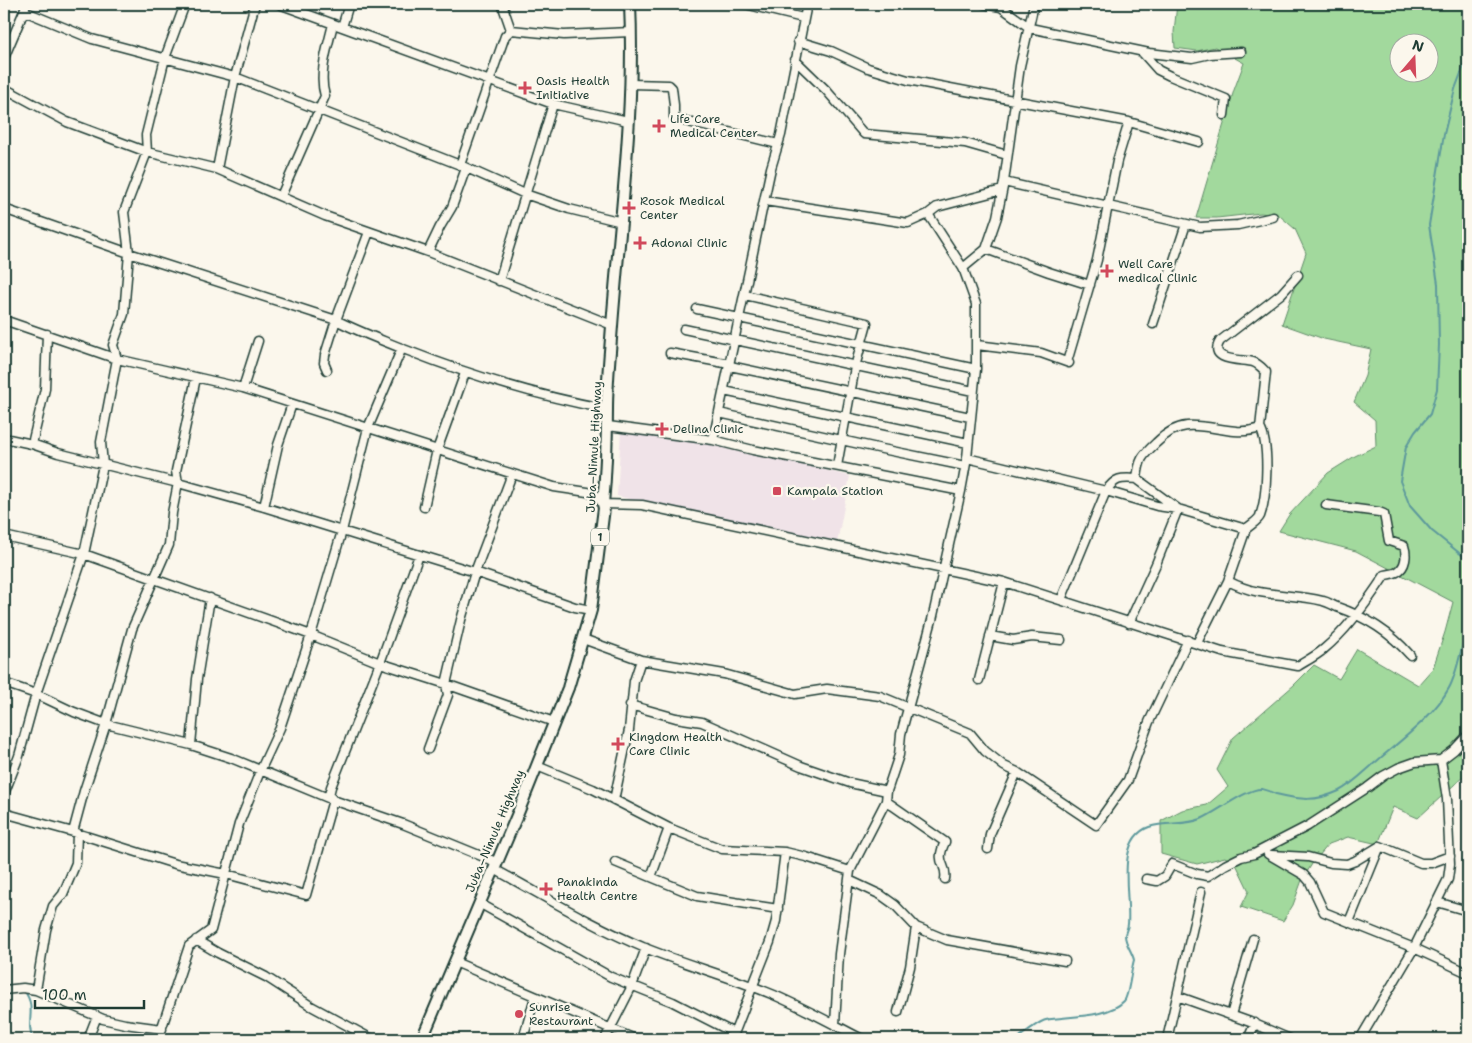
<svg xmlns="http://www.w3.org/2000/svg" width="1472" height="1043" font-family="'Shantell Sans',sans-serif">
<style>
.built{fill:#f0e3e8}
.green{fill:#a2d99d;stroke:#608b68;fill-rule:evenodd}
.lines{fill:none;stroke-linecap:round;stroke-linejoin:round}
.stream{stroke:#5d999c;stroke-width:2}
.minor-casing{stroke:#1f3d34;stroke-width:11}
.major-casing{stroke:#1f3d34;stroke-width:14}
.minor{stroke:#fbf7ec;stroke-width:8}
.major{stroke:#fbf7ec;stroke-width:10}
.poi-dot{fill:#d1495b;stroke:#fbf7ec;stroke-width:2}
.labels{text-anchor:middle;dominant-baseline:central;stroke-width:4.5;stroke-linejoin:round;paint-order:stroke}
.shield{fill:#fbf7ec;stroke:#61756b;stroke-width:1}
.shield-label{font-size:11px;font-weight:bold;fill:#1f3d34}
.poi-label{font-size:12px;fill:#1f3d34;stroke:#fbf7ec;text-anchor:start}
.street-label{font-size:12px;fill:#1f3d34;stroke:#fbf7ec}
</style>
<rect width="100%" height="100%" fill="#fbf7ec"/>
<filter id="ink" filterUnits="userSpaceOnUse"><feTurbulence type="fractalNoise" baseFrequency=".02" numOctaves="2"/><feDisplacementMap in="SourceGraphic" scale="10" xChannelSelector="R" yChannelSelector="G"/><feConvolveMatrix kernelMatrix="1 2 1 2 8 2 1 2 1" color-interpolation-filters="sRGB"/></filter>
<g filter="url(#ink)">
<path class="built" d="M 621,431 L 713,444 L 850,476 L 837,543 L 640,502 L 617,496 Z"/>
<path class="green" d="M 1177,4 L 1468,4 L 1468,687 C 1464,696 1462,716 1468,724 L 1468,774 L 1466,774 L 1418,818 L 1393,807 L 1378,844 L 1348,837 L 1329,844 L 1312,864 L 1302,880 L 1293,905 L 1283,921 L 1241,907 L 1249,891 L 1236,864 L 1225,857 L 1197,864 L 1161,854 L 1161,821 L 1182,810 L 1207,805 L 1228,787 L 1217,770 L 1233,738 L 1294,685 L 1314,665 L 1339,679 L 1357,649 L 1418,685 L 1433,668 L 1445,632 L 1453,602 L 1356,551 L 1279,531 L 1289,515 L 1328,473 L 1355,456 L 1376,446 L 1375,420 L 1354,402 L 1365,376 L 1371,349 L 1324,339 L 1282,324 L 1306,253 L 1295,229 L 1280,216 L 1261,213 L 1217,218 L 1196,218 L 1234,90 L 1244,63 L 1215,47 L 1197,51 L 1175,48 L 1174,32 ZM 1400,42 L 1430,42 L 1430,72 L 1400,72 Z"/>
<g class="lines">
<path class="stream" d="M 1468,47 L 1463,68 L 1455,89 L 1444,134 L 1429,225 L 1438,284 L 1439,345 L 1437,389 L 1430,414 L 1415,432 L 1406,447 L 1400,481 L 1410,506 L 1432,531 L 1468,560
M 25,992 C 37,1008 25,1023 33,1039
M 1017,1039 C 1024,1034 1037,1022 1046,1020 C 1067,1016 1108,1018 1124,1001 C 1129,996 1131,969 1134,960 C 1132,951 1125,944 1125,935 C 1125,932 1128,928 1128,924 C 1131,897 1114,840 1149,827 C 1165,821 1185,826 1201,819 C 1217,812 1247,788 1262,789 C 1266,790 1272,792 1276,794 C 1301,800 1315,802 1339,791 C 1353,784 1365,771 1377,761 C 1401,740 1434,716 1449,688 C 1458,672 1461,645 1468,627"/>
<defs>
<path id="minor" d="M 279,4 L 553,104 L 628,121
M 502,4 L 511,30
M 745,4 L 803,18
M 984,4 L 1001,7 L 1030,28 L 1149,53 L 1192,58 L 1210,54 L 1241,52
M 24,11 L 92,39 L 235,77 L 460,165 L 525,194 L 569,209 L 622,222
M 342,27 L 349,4
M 798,41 L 831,51 L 868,68 L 908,80 L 1129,122 L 1199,142
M 1142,52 L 1158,70 L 1170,76 L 1226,99 L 1224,115
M 4,58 L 24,11 L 26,4
M 795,60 L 826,90 L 864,134 L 965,143 L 1007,155
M 631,84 L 669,85 L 672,88 L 674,105 L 674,117 L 676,119 L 778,144
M 4,88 L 67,122 L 147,152 L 217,169 L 325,216 L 428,252 L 612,325
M 460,165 L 505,36 L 511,30 L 564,35 L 631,32
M 217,169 L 235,77 L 255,4
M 1004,182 L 1200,227 L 1238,225 L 1273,217
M 281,196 L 325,96 C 318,74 328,46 333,24
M 765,201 L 908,223 L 928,214 L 937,207 L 1002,190
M 4,209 L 129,253 L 336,320 C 359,332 382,340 406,350 C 472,376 538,396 607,409
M 986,249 L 1049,272 L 1090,285
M 428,252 L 440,227 L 452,207 L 466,168
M 963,268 L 986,249 L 997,217 L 1004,182 L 1020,66 L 1034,4
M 499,281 L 553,104
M 745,295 L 867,323 L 855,367 L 837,466
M 697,309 L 976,369
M 4,320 L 117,359 L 243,388 L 554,487 L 594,493 L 603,504 L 642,505 L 1004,582 L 1222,652 L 1298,666 C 1306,661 1316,656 1324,649 C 1348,629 1368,601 1385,575 C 1389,574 1394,574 1397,572 C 1406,567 1407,555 1404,546 L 1389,541 L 1384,514 L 1379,512 L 1326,505
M 1153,324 L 1186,224
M 684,329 L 973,391
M 977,345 L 1041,353 L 1069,363
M 670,353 L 730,364
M 1067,362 L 1097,260 L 1117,161 L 1129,122
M 730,366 L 970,417
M 327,370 L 324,363 L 325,355 L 336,320 L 369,232
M 243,388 L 258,341
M 724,391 L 968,443
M 719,413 L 882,449 L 965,466
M 608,426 L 713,440 L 753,450 L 961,491
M 4,438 L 32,444 L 58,453 L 178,483 L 264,507 L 475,572 L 575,607 L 591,610
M 713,440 L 771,168 L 781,135 L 807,4
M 32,444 L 45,389 L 47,334
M 967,458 L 1106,491 L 1157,506 L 1178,509 L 1246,529 L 1228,581 L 1197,643
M 264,507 L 278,445 L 292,404
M 424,507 L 437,450 L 465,373
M 1246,529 C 1250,525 1258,521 1260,516 C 1267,497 1270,445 1260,428
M 4,536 L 84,554 L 311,635 L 380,663 L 446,684 L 554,722
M 1228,581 C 1262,599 1288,592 1323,601 C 1328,602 1332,605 1337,607 C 1366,617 1390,632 1410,655
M 1061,600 L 1106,491 C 1116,477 1121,478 1137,479
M 1129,623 L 1156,564 L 1178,509 L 1137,479 C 1139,459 1142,456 1156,443 C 1164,435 1175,427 1187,426 C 1212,424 1235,437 1260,428 L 1266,372 C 1262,368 1259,364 1253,362 C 1243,359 1207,362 1220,341 L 1281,294 L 1298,275
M 990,636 L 1013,640 L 1032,637 L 1061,640
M 583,639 L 641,660 L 634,681 L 629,730 L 614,800
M 641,660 L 724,674 L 795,694 L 827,689 L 880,696 L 970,733 L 985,751 L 1004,766 L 1017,772 L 1096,825 L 1128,780 L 1149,722 L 1188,640
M 979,680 L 1004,582
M 4,683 L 36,694 L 74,712 L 106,724 L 191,745 L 231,758 L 333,800 L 403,824 L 496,862
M 630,705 L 676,718 L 702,722 L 801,766 L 850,783 L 887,791
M 191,745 L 197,679 L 210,598
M 428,749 L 448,695 L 446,684 L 461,620 L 475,572 L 512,474
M 537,766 L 593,789 L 669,828 L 722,849 L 785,852 L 806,857 L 850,871
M 4,794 L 19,756 L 36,694 L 84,554 L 103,465 L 101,442 L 117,359 L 113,345 L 124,314 L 129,253 L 124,212 L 147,152 L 146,135 L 165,58 L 185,4
M 886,801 L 945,842 C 934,865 948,863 945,879
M 4,813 L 73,832 L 175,864 L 226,874 L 306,895 L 333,800 L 329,795 L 331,787 L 380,663 L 419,555
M 669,828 L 651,877 L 697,896 L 778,909
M 73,832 L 84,791 L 106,724 L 132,629 L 169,545 L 172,513 L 178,483 L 176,471 L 196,378
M 988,849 L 990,834 L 1017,772
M 1268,854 L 1304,875 L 1310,882 L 1324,912 L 1414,948 L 1468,973
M 1271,855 L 1308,857 L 1331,863 L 1347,864 L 1355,861 L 1380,846 L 1421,863 L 1431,863 L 1450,856
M 615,862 L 651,877
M 494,869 C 544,896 592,926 645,948 C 687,965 732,977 774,995 C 804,1008 833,1024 862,1039
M 1146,879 L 1157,881 L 1165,876 L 1172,864 L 1197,874 L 1208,876 L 1225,865 L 1241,857 L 1254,854 L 1308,826 L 1367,788 L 1383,776 L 1398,768 L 1415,762 L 1441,760 L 1454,750 L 1468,735
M 849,880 L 881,895 L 895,905 L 916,927 L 947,940 L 1065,961
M 1201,892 L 1177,996 L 1250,1022 L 1290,1039
M 1437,902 L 1468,911
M 479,903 L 611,977 L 673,1002 L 734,1033
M 1349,922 L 1380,846
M 196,940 L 218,953 L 266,977 L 311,1006 L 372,1039
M 455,962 L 635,1039
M 4,990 L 23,988 L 36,990 L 103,1019 L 125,1024 L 162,1029
M 36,990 L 46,930 L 53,906 L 63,894 L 76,863 L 77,833
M 898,1012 L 910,967 L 916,927
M 1231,1015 L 1253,939
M 835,1025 L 839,954 L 850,871 L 886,801 L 887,791 L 899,755 L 901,734 L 932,620 L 961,491 L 967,458 L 976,369 L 976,304 L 963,268 L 928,214
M 88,1039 L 97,1016
M 158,1039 L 189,946 L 211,930 L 239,824 L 261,769 L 280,728 L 311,635 L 342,531 L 368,428 L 402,348
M 523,1039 L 535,997
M 605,1039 L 632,986 L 646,948
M 732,1039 L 770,942 L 776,921 L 785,852
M 1167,1039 L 1178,992
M 1248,1039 L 1255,1023
M 1360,1039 L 1414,948 L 1448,879 L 1450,864 L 1447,799 L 1441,760"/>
<path id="major" d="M 422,1039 L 518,813 L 568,688 L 591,610 L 604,508 L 603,504 C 606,472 607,441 607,409 C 607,381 610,353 612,326 C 620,219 635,111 630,4"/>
</defs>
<use href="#minor" class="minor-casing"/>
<use href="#major" class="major-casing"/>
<use href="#minor" class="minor"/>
<use href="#major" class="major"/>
</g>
</g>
<g class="poi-dot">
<path d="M522.5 80.5h5v5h5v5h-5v5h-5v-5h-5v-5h5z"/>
<path d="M656.5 118.5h5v5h5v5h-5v5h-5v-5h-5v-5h5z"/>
<path d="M626.5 200.5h5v5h5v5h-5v5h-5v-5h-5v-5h5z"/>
<path d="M637.5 235.5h5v5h5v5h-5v5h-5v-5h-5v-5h5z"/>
<path d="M1104.5 263.5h5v5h5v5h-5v5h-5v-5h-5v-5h5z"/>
<path d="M659.5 421.5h5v5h5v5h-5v5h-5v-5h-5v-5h5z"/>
<rect x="772" y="486" width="10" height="10" rx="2.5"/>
<path d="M615.5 736.5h5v5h5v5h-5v5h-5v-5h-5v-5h5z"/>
<path d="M543.5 881.5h5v5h5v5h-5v5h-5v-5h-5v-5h5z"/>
<circle cx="519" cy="1014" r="5"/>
</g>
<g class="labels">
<rect class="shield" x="591" y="528.5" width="18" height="17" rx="4"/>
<g class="shield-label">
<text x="600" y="537">1</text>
</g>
<g class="poi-label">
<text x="536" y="81">Oasis Health<tspan x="536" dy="14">Initiative</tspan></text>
<text x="670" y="119">Life Care<tspan x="670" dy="14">Medical Center</tspan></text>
<text x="640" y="201">Rosok Medical<tspan x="640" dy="14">Center</tspan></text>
<text x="651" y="243">Adonai Clinic</text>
<text x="1118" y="264">Well Care<tspan x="1118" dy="14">medical Clinic</tspan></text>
<text x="673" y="429">Delina Clinic</text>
<text x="787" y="491">Kampala Station</text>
<text x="629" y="737">Kingdom Health<tspan x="629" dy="14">Care Clinic</tspan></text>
<text x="557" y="882">Panakinda<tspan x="557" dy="14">Health Centre</tspan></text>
<text x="529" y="1007">Sunrise<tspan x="529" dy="14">Restaurant</tspan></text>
</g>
<g class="street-label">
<text transform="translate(594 447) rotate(-87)">Juba–Nimule Highway</text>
<text transform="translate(495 831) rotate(-67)">Juba–Nimule Highway</text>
</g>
</g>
<rect width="1472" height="1043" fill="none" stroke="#fbf7ec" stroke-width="20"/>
<rect x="10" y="10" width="1452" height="1023" fill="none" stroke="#1f3d34" stroke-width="2" filter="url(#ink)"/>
<g transform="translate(1414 58) rotate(19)"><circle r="24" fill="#fbf7ec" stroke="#a3ada2"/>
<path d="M0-4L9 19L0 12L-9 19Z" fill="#d1495b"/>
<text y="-8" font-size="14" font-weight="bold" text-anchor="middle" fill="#1f3d34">N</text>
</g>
<path d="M35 1000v8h109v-8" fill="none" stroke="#1f3d34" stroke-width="2.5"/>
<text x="42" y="1000" font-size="15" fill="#1f3d34" stroke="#fbf7ec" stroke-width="4" paint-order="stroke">100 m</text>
</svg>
